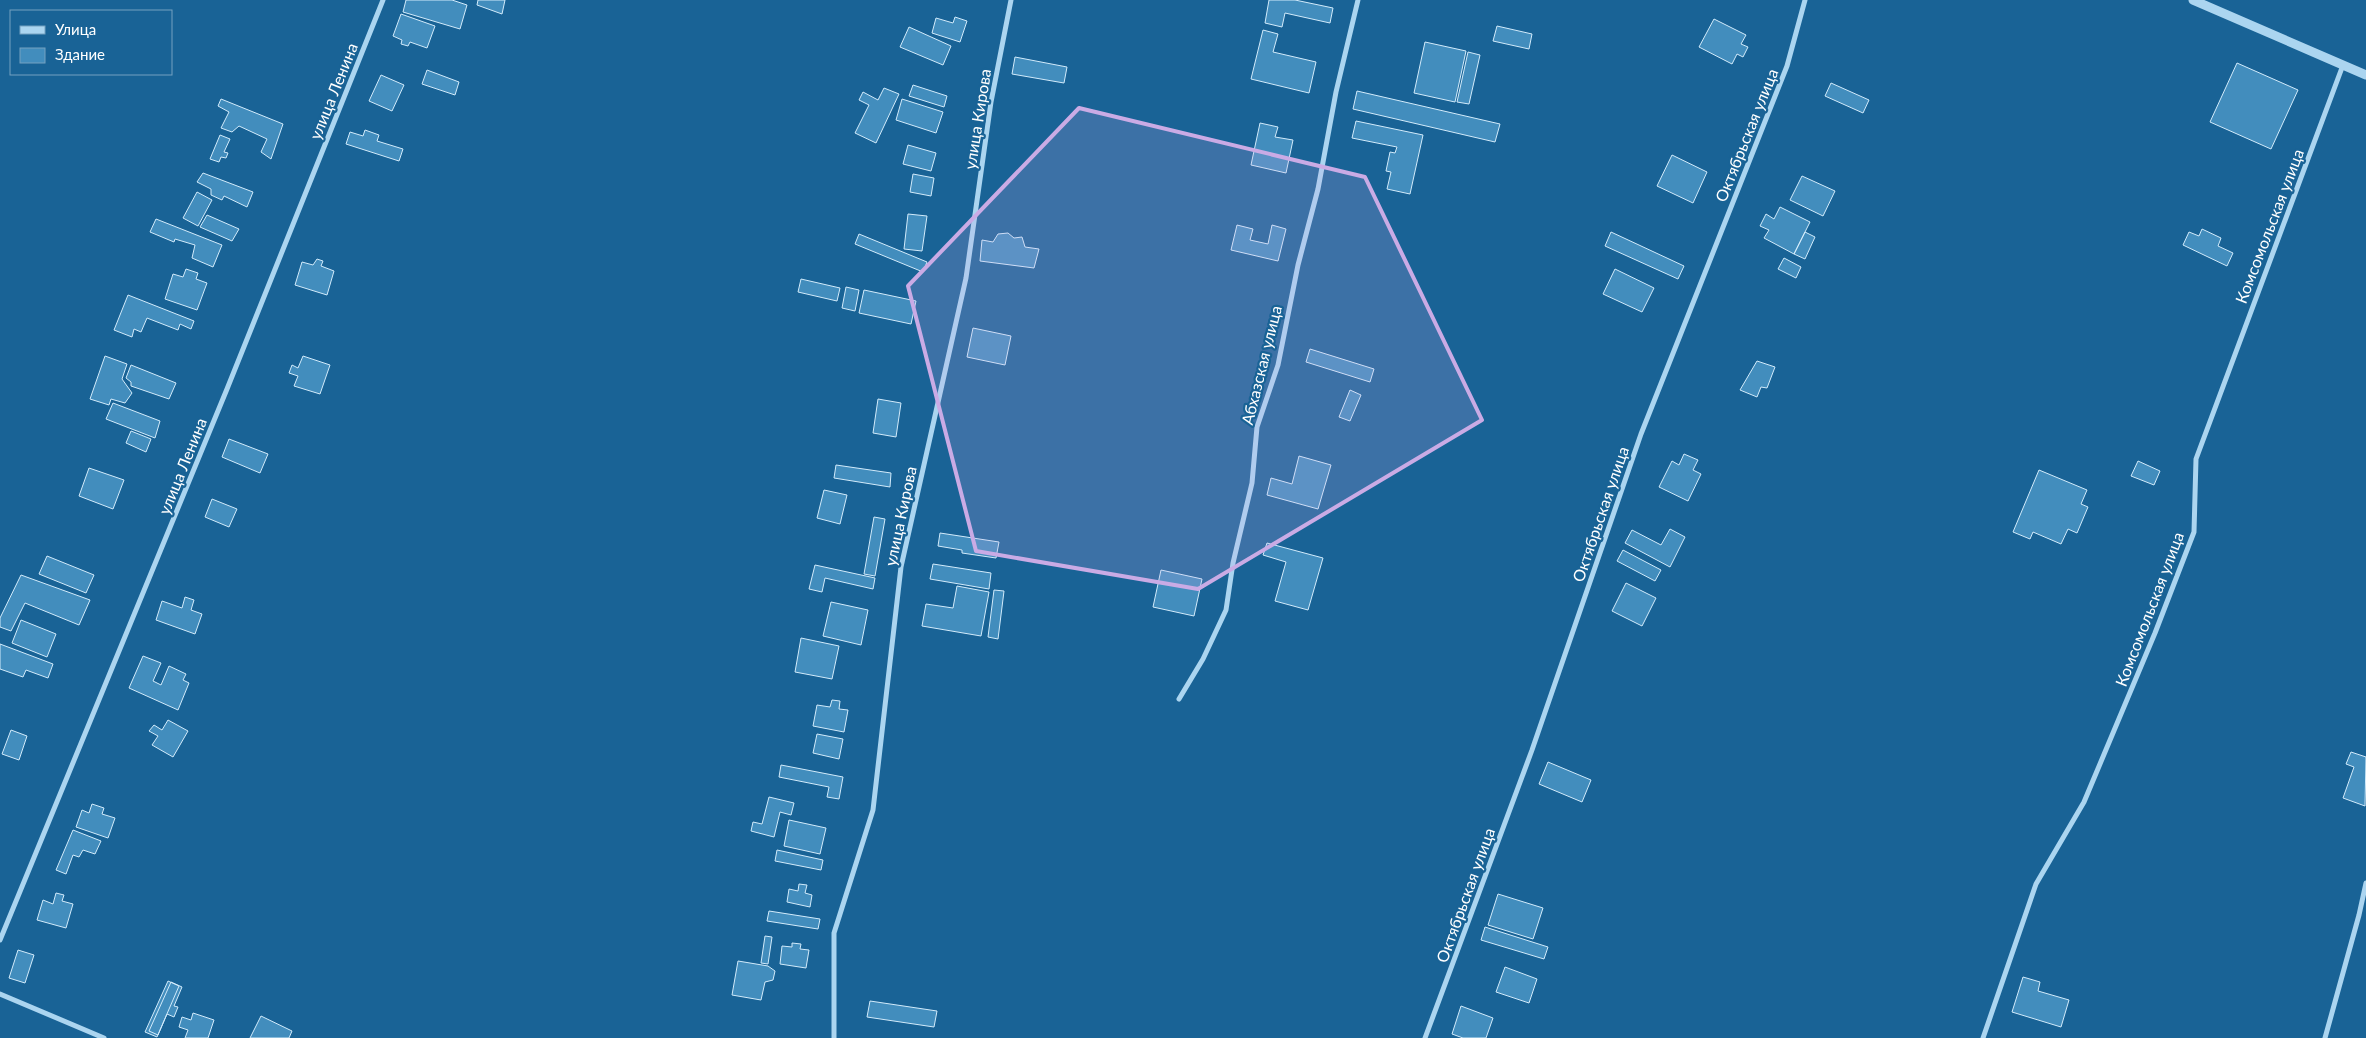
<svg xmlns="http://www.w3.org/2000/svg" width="2366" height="1038" font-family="Lato,sans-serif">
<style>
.building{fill:#428dbd;stroke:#d2ebfb}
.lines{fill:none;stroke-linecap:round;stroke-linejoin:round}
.minor{stroke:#abd5f0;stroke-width:5}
.tertiary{stroke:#abd5f0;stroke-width:9}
.marked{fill:#caabe5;fill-opacity:0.2;stroke:#caabe5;stroke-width:4;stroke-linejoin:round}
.labels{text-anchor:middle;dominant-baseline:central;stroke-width:4.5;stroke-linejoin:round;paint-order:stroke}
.street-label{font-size:16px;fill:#fff;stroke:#196396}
</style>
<rect width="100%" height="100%" fill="#196396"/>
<path class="building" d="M 406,0 L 452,0 L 467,5 L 460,29 L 403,12 Z
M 478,0 L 505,0 L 502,14 L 477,5 Z
M 1269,0 L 1295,0 L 1333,8 L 1330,23 L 1285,13 L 1282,27 L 1265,23 Z
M 401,14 L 435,26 L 427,48 L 410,42 L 408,46 L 401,44 L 402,40 L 393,36 Z
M 955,17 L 967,21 L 960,42 L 932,33 L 936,18 L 953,23 Z
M 1714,19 L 1746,35 L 1741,44 L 1748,47 L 1743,57 L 1737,54 L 1732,64 L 1699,47 Z
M 1497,26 L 1532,34 L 1529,49 L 1493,41 Z
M 909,27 L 951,46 L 943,65 L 900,47 Z
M 1263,30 L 1278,34 L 1273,52 L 1316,62 L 1309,93 L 1251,79 Z
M 1425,42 L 1466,51 L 1455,102 L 1414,93 Z
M 1468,52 L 1480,55 L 1469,104 L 1457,102 Z
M 1015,57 L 1067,67 L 1064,83 L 1012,74 Z
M 2237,63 L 2298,90 L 2271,149 L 2210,122 Z
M 427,70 L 459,82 L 455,95 L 422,84 Z
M 381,75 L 404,85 L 392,111 L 369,101 Z
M 1831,83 L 1869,100 L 1863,113 L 1825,96 Z
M 913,85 L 947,96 L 944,107 L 909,96 Z
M 884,88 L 899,94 L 876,143 L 855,133 L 869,105 L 859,100 L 863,92 L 878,100 Z
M 1357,91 L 1500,124 L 1495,142 L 1353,109 Z
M 221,99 L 283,124 L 271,159 L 261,152 L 267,139 L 239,126 L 232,132 L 221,128 L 229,112 L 218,106 Z
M 902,99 L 943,112 L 936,133 L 896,120 Z
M 1356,121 L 1423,135 L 1410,194 L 1387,189 L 1391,172 L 1386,171 L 1390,152 L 1395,153 L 1397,147 L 1352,138 Z
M 1260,123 L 1278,127 L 1275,137 L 1293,140 L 1286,173 L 1251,165 Z
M 365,130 L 379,135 L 377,141 L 403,149 L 399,161 L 346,144 L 350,132 L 363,136 Z
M 220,135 L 230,139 L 224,152 L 228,153 L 226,158 L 221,157 L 219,162 L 210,159 Z
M 908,145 L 936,153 L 931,171 L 903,164 Z
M 1672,155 L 1707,172 L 1693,203 L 1657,186 Z
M 203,173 L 253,192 L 247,207 L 224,196 L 222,200 L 211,195 L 211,189 L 197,182 Z
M 913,174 L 934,178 L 931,196 L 910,192 Z
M 1802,176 L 1835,191 L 1823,216 L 1790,200 Z
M 197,192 L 212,200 L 198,226 L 183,218 Z
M 1780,207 L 1810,222 L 1794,254 L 1764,238 L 1769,230 L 1760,226 L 1766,214 L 1774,219 Z
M 908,214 L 927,216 L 922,251 L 904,249 Z
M 207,215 L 239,229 L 232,241 L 200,227 Z
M 156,219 L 222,245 L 213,267 L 192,258 L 195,245 L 175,239 L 174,242 L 150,232 Z
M 1237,225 L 1253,229 L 1250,240 L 1268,244 L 1272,225 L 1286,229 L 1278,261 L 1231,250 Z
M 2202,229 L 2221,238 L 2218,246 L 2233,253 L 2227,266 L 2183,245 L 2189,232 L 2199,236 Z
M 1611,232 L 1684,266 L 1678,279 L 1605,246 Z
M 1805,232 L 1815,237 L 1805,259 L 1794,254 Z
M 1008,233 L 1014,238 L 1022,237 L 1025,247 L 1039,249 L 1034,268 L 980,261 L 982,240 L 993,242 L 998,234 Z
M 859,234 L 927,262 L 923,272 L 855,244 Z
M 1784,258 L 1801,267 L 1796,278 L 1778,269 Z
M 317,259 L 323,261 L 321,266 L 334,271 L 327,295 L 295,285 L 302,262 L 313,265 Z
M 186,269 L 198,273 L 196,279 L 207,283 L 197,310 L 165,299 L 173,274 L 183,277 Z
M 1615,269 L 1654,288 L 1642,312 L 1603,294 Z
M 801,279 L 840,288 L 837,301 L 798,292 Z
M 846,287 L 859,290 L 855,311 L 842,308 Z
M 864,290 L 916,301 L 911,324 L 859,313 Z
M 128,295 L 194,321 L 191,329 L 180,324 L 178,330 L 147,318 L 141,332 L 134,329 L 132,337 L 114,330 Z
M 973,328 L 1011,336 L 1005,365 L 967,357 Z
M 1310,349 L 1374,369 L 1370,382 L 1306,362 Z
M 105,356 L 127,364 L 122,379 L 132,393 L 125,403 L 111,399 L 109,405 L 90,399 Z
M 303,356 L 330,365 L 320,394 L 294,386 L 298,376 L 289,373 L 292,365 L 298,368 Z
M 1757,361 L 1775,367 L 1767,388 L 1761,387 L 1757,397 L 1740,390 Z
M 131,365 L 176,383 L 169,399 L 131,386 L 131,382 L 126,378 Z
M 1350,390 L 1361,395 L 1350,421 L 1339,417 Z
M 878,399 L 901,403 L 896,437 L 873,433 Z
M 113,403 L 160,421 L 155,438 L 106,419 Z
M 131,431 L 151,439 L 146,452 L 126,443 Z
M 229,439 L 268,454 L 260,473 L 222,457 Z
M 1684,454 L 1698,460 L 1693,470 L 1701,474 L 1688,501 L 1659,487 L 1672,461 L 1679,465 Z
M 1299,456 L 1331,465 L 1318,509 L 1267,495 L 1271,478 L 1292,484 Z
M 2138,461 L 2160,471 L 2154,485 L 2131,476 Z
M 836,465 L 891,473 L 890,487 L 834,478 Z
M 89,468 L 124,480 L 113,509 L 79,496 Z
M 2039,470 L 2087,490 L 2081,504 L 2088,507 L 2077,533 L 2068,529 L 2061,544 L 2033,532 L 2030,539 L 2013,532 Z
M 824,490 L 847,495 L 840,524 L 817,518 Z
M 212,499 L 237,509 L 229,527 L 205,517 Z
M 874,517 L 885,519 L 875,576 L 864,574 Z
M 1670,529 L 1685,537 L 1670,567 L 1625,543 L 1632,530 L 1661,545 Z
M 940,533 L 999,542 L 996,558 L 962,553 L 962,550 L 938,546 Z
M 1267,543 L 1323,558 L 1308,610 L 1275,601 L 1286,562 L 1263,555 Z
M 1623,550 L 1661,570 L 1655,581 L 1617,561 Z
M 47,556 L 94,575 L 86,593 L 39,574 Z
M 933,564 L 991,573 L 989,589 L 930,579 Z
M 815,565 L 875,578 L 873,589 L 825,578 L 822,592 L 809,589 Z
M 1161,570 L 1202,579 L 1194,616 L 1153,607 Z
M 21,575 L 90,600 L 79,625 L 25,603 L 11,631 L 0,627 L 0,618 Z
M 1626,583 L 1656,598 L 1642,626 L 1612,611 Z
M 957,586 L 989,592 L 981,636 L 922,626 L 926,604 L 953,608 Z
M 994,590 L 1004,591 L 998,639 L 988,637 Z
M 185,597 L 194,600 L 191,610 L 202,614 L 195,634 L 156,620 L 162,601 L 182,608 Z
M 831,602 L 868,610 L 861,645 L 823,636 Z
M 21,620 L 56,634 L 47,657 L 12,643 Z
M 801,638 L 839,646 L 832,679 L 795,672 Z
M 0,644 L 53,664 L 48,678 L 26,670 L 23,677 L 0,669 Z
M 143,656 L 161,663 L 153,681 L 161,685 L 169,666 L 186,674 L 183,680 L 189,683 L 178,710 L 129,688 Z
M 832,700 L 840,701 L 839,709 L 848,710 L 844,732 L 813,726 L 817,705 L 830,707 Z
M 168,720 L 188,731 L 173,757 L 152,745 L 158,736 L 149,731 L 154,725 L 162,730 Z
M 11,730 L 27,736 L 19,760 L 2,754 Z
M 817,734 L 843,739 L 839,759 L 813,753 Z
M 2351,752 L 2366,757 L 2365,806 L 2343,798 L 2354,767 L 2346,764 Z
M 1548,762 L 1591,780 L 1582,802 L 1539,784 Z
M 781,765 L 843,777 L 839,799 L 827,797 L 829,787 L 779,777 Z
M 769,797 L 794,803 L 791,815 L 780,812 L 774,837 L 751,831 L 753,822 L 762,824 Z
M 92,804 L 104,808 L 102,814 L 115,818 L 108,838 L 76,827 L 82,810 L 89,813 Z
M 789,820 L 826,828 L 820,854 L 784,846 Z
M 73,830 L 101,841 L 95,854 L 83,850 L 79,857 L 73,855 L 66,874 L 56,870 Z
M 777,850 L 823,860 L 821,870 L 775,861 Z
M 799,884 L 807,885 L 805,893 L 812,895 L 810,907 L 787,902 L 789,889 L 798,891 Z
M 56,893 L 64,895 L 62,901 L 73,904 L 66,928 L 37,920 L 43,900 L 53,904 Z
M 1498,894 L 1543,908 L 1533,939 L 1488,925 Z
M 769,911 L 820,919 L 818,929 L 767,921 Z
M 1485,927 L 1548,947 L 1544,959 L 1481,940 Z
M 765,936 L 772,937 L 768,964 L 761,963 Z
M 792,943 L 801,944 L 800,949 L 809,950 L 806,968 L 780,964 L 782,946 L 792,947 Z
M 18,950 L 34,955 L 25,983 L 9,978 Z
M 738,961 L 768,966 L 775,971 L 773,980 L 765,982 L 761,1000 L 732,995 Z
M 1505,967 L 1537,979 L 1529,1003 L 1496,992 Z
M 2023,977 L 2040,982 L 2038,991 L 2069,1000 L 2061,1027 L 2012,1012 Z
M 168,981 L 179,986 L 157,1037 L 145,1032 Z
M 171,982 L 182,987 L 174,1006 L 178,1007 L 174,1017 L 167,1014 L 158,1035 L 149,1031 Z
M 870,1001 L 937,1011 L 934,1027 L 867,1017 Z
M 1461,1006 L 1493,1018 L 1486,1038 L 1463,1038 L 1452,1034 Z
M 193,1013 L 214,1020 L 208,1038 L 185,1038 L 188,1030 L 179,1027 L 182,1017 L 191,1020 Z
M 261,1016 L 292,1031 L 289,1038 L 250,1038 Z"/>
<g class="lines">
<path class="minor" d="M 1179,699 L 1203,659 L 1226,610 L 1233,563 L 1252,483 L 1257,427 L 1278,365 L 1298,265 L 1318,189 L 1336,92 L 1358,0
M 0,940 L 227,389 L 383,0
M 0,994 L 104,1038
M 834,1038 L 834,933 L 873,810 L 901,567 L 966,278 L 991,102 L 1011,0
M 1425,1038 L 1532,750 L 1641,434 L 1787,66 L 1805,0
M 1983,1038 L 2036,884 L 2084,802 L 2155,633 L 2194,532 L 2196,459 L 2343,65
M 2325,1038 L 2359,915 L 2366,883"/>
<path class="tertiary" d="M 2193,0 L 2366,75"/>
</g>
<path class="marked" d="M 1079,108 L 1365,177 L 1482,420 L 1198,589 L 976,551 L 908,286 Z"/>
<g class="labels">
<g class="street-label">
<text transform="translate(333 91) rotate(-68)">улица Ленина</text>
<text transform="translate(977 119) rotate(-81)">улица Кирова</text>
<text transform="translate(1746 135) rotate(-68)">Октябрьская улица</text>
<text transform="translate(2269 226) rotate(-69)">Комсомольская улица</text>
<text transform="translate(1261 365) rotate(-76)">Абхазская улица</text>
<text transform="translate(182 466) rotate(-68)">улица Ленина</text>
<text transform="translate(1600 514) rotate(-71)">Октябрьская улица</text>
<text transform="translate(900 516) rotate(-78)">улица Кирова</text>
<text transform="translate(2149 609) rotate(-69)">Комсомольская улица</text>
<text transform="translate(1465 895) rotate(-70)">Октябрьская улица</text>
</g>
</g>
<rect x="10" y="10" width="162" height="65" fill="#196396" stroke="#75a1c0"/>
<rect x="20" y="26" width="25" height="8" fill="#abd5f0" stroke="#75a1c0"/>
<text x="55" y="35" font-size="15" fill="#ffffff">Улица</text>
<rect x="20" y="48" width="25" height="15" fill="#428dbd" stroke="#75a1c0"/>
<text x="55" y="60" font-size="15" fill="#ffffff">Здание</text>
</svg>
